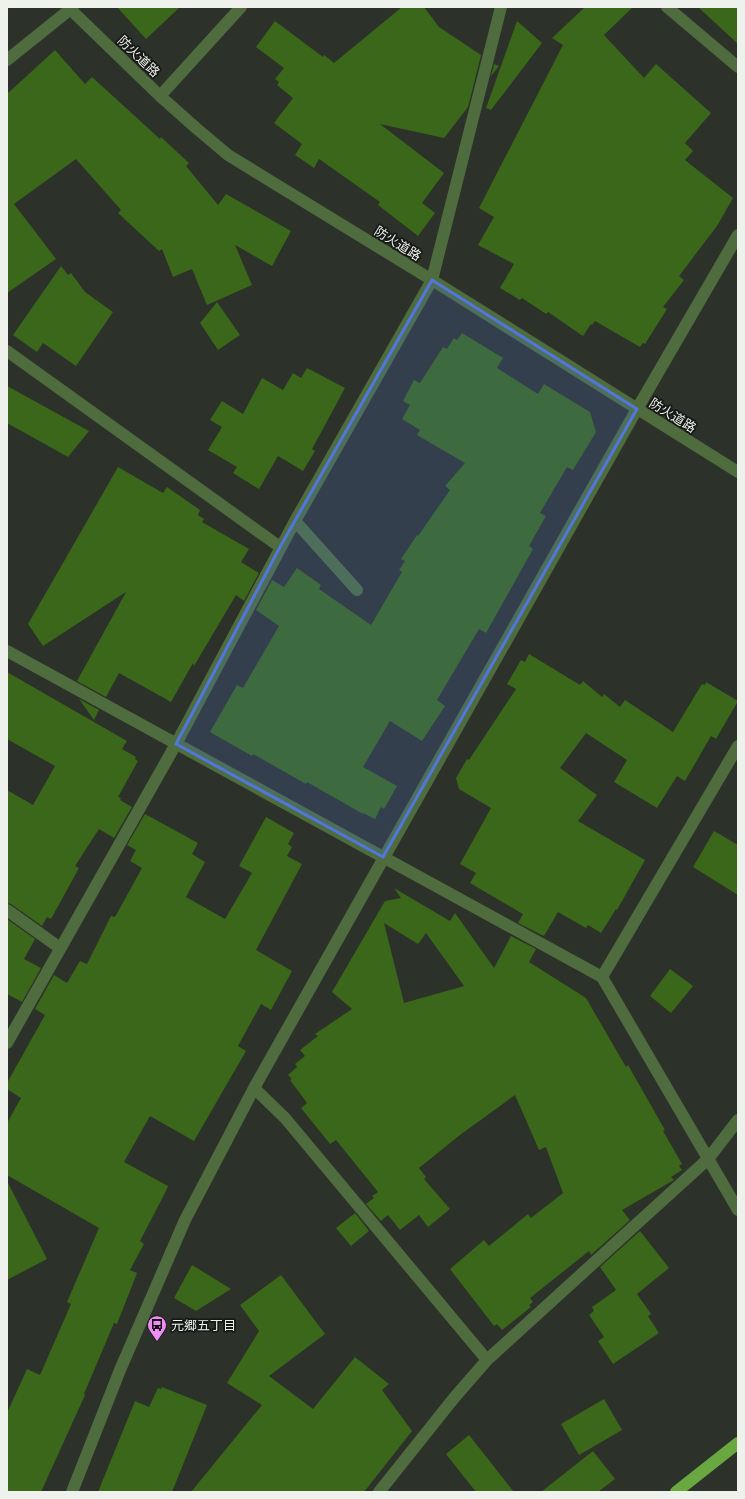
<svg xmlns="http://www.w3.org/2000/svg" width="745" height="1499" font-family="Montserrat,'Noto Sans JP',sans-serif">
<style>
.building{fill:#3a6719;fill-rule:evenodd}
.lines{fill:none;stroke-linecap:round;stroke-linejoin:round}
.minor{stroke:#4e6c3d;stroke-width:12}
.major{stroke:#69a740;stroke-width:12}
.marked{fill:#5177dd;fill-opacity:0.2;stroke:#5177dd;stroke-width:3;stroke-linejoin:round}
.labels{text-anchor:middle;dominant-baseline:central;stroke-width:3.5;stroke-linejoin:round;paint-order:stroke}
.street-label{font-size:13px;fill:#eef1ec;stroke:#161815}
.poi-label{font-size:13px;fill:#eef1ec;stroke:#161815;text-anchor:start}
</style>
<rect width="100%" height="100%" fill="#2c3129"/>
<path class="building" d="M 117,7 L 180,7 L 146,39 Z
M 402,7 L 424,7 L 439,27 L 481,55 L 468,107 L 444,138 L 380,124 L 444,173 L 422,203 L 435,213 L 418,236 L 378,205 L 380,202 L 319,159 L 314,168 L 295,155 L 302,144 L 274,123 L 293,98 L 277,85 L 279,82 L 275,79 L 284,68 L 256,47 L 275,21 L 323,57 L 324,55 L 334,63 Z
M 585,7 L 633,7 L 604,35 L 644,78 L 656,64 L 711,113 L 685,143 L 693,151 L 685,160 L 733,198 L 717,226 L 679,276 L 684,280 L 663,307 L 667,309 L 645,344 L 643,343 L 640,347 L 595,321 L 592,325 L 591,324 L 583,336 L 548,312 L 546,314 L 522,298 L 520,300 L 500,288 L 514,264 L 478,245 L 494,217 L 479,208 L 563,45 L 552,38 Z
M 698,7 L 738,7 L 738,44 Z
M 517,21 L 542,43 L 491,110 L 486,108 Z
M 55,50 L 85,84 L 92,77 L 160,139 L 161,137 L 189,163 L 186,166 L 218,205 L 226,194 L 291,231 L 272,266 L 235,245 L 252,285 L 207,305 L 192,269 L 173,277 L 162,249 L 159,251 L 118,213 L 121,210 L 76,159 L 14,204 L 56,259 L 7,293 L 7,94 Z
M 494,64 L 499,66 L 491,76 Z
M 61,266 L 68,275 L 71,273 L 85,292 L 113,312 L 76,366 L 43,343 L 37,352 L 13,335 Z
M 217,302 L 240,335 L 218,350 L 200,323 Z
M 462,333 L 503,358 L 497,368 L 538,394 L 544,384 L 590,412 L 596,432 L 573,470 L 567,467 L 540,513 L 546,516 L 529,546 L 533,549 L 486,633 L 479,629 L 437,700 L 445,706 L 422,741 L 390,721 L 363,767 L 397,786 L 384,809 L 381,807 L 375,819 L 363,813 L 363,814 L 307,782 L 306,784 L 253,754 L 252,756 L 210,732 L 237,685 L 243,688 L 279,626 L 256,610 L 272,580 L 284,587 L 297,568 L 321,585 L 319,589 L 371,625 L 402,572 L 399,570 L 405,561 L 401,559 L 417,535 L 418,536 L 450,490 L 445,486 L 465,463 L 417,435 L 420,430 L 402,419 L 410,405 L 403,401 L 414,380 L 420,383 L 443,347 L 447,349 L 454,338 L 457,340 Z
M 307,368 L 345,388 L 312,449 L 315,451 L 303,471 L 278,456 L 259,489 L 233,473 L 237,467 L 208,450 L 222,427 L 210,420 L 222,401 L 243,414 L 262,378 L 283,390 L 293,373 L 301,378 Z
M 7,386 L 89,431 L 68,457 L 7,423 Z
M 118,467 L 163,493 L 167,487 L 200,510 L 198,515 L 204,519 L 202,522 L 249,549 L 241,562 L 259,573 L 244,601 L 236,595 L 194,666 L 193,663 L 171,702 L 119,673 L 106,697 L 77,681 L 126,592 L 43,646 L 28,624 Z
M 529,654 L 580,685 L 583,681 L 602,697 L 604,694 L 620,707 L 625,700 L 673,732 L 702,684 L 705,685 L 706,682 L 738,701 L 716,739 L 711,736 L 685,781 L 677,776 L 657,808 L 614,782 L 627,760 L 586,733 L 560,768 L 597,795 L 578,821 L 645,860 L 617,910 L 616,909 L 601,933 L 588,925 L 586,928 L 558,912 L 544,936 L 518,923 L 523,914 L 470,883 L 476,873 L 460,864 L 491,808 L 459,789 L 456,778 L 467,759 L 469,760 L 516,689 L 507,684 L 521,660 L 525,662 Z
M 7,672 L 127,741 L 122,749 L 136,757 L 135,759 L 138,761 L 118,797 L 121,798 L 120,800 L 132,807 L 114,838 L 99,829 L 75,866 L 79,868 L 51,919 L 47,917 L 42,926 L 11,904 L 7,903 L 7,790 L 33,805 L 55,766 L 7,739 Z
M 79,699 L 99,710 L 94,720 Z
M 145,814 L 198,843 L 192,854 L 205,862 L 186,897 L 225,919 L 252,873 L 239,866 L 266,817 L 294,833 L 288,844 L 292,847 L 287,856 L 302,864 L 256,950 L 292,971 L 271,1010 L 261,1004 L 238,1046 L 246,1051 L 194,1141 L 150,1116 L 124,1162 L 168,1186 L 167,1189 L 140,1241 L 144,1244 L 130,1270 L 137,1273 L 117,1324 L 114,1323 L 84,1394 L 85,1395 L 41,1492 L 7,1492 L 7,1413 L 27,1369 L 40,1375 L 71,1304 L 67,1302 L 99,1228 L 7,1175 L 7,1123 L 21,1098 L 7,1089 L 7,1083 L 45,1015 L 35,1009 L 54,975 L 67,983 L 80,961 L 87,964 L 111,916 L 115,917 L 142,868 L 130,861 L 136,850 L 127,845 Z
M 714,831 L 738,845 L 738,895 L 693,867 Z
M 394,888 L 450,921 L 455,913 L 494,968 L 511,936 L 536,949 L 529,962 L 586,998 L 626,1067 L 628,1065 L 665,1130 L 663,1131 L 682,1164 L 679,1166 L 682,1170 L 671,1177 L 674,1180 L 622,1210 L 630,1220 L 591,1255 L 589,1251 L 530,1298 L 533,1302 L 529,1305 L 531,1307 L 502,1330 L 497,1324 L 494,1326 L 450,1269 L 484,1240 L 489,1246 L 528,1214 L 531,1218 L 563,1193 L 546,1147 L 539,1150 L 515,1095 L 460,1135 L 419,1168 L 426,1177 L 424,1179 L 450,1209 L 428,1227 L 419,1215 L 400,1230 L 388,1215 L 381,1221 L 366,1204 L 374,1198 L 372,1196 L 378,1192 L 336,1140 L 330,1144 L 301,1108 L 307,1103 L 290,1080 L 292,1079 L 288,1075 L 297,1067 L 295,1064 L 305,1056 L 300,1050 L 318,1036 L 315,1034 L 352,1009 L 332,992 L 385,901 L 401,898 ZM 384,923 L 418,944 L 426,933 L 464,986 L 404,1003 Z
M 7,919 L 35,939 L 24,959 L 41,968 L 22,1002 L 7,994 Z
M 670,969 L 693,986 L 671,1013 L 650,996 Z
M 7,1181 L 47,1259 L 7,1280 Z
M 355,1213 L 369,1231 L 351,1246 L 336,1228 Z
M 640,1231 L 669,1268 L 637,1294 L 651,1314 L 648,1316 L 659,1333 L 613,1364 L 598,1341 L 604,1337 L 589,1315 L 594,1311 L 592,1307 L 616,1290 L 600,1267 Z
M 192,1265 L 231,1289 L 196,1311 L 174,1298 Z
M 281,1275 L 325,1334 L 269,1376 L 313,1409 L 355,1357 L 389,1384 L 382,1390 L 412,1431 L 364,1492 L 191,1492 L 262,1405 L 227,1383 L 259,1331 L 240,1305 Z
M 162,1387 L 207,1405 L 172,1492 L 98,1492 L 135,1401 L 149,1407 L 158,1388 L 161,1389 Z
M 604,1399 L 622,1430 L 579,1455 L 561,1424 Z
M 469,1435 L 514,1492 L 476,1492 L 446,1454 Z
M 593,1451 L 615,1479 L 598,1492 L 541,1492 Z"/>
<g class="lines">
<path class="minor" d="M 68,7 L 160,96 L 196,128 L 228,155 L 432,280 L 738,472
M 667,7 L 738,67
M 7,60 L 73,7
M 160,96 L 241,7
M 7,351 L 280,547
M 295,521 L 357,590
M 7,651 L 602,977 L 738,1210
M 7,910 L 60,948
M 602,977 L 738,746
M 7,1043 L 176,744 L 295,521 L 432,280 L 501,7
M 254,1088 L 285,1118 L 487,1360
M 72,1492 L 120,1370 L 185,1220 L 254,1088 L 637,409 L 738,235
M 379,1492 L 454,1398 L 487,1360 L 708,1159 L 738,1120"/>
<path class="major" d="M 676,1492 L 738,1443"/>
</g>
<path class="marked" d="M 432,280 L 637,409 L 383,857 L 176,744 L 280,547 Z"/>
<defs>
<symbol id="bus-pin" viewBox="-11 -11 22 30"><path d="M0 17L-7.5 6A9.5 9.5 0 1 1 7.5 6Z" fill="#f08bf5" stroke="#161815"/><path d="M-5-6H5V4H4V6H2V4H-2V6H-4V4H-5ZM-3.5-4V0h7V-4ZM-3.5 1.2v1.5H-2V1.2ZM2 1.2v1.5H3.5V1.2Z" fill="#111"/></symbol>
</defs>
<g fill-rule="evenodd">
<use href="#bus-pin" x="146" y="1314" width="22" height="30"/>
</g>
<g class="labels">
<g class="street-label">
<text transform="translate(139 56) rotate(44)">防火道路</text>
<text transform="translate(398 243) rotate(32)">防火道路</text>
<text transform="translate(673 415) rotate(32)">防火道路</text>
</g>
<g class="poi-label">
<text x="171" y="1325">元郷五丁目</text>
</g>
</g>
<rect width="745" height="1499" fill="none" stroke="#eef1ec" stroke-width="16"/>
</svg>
